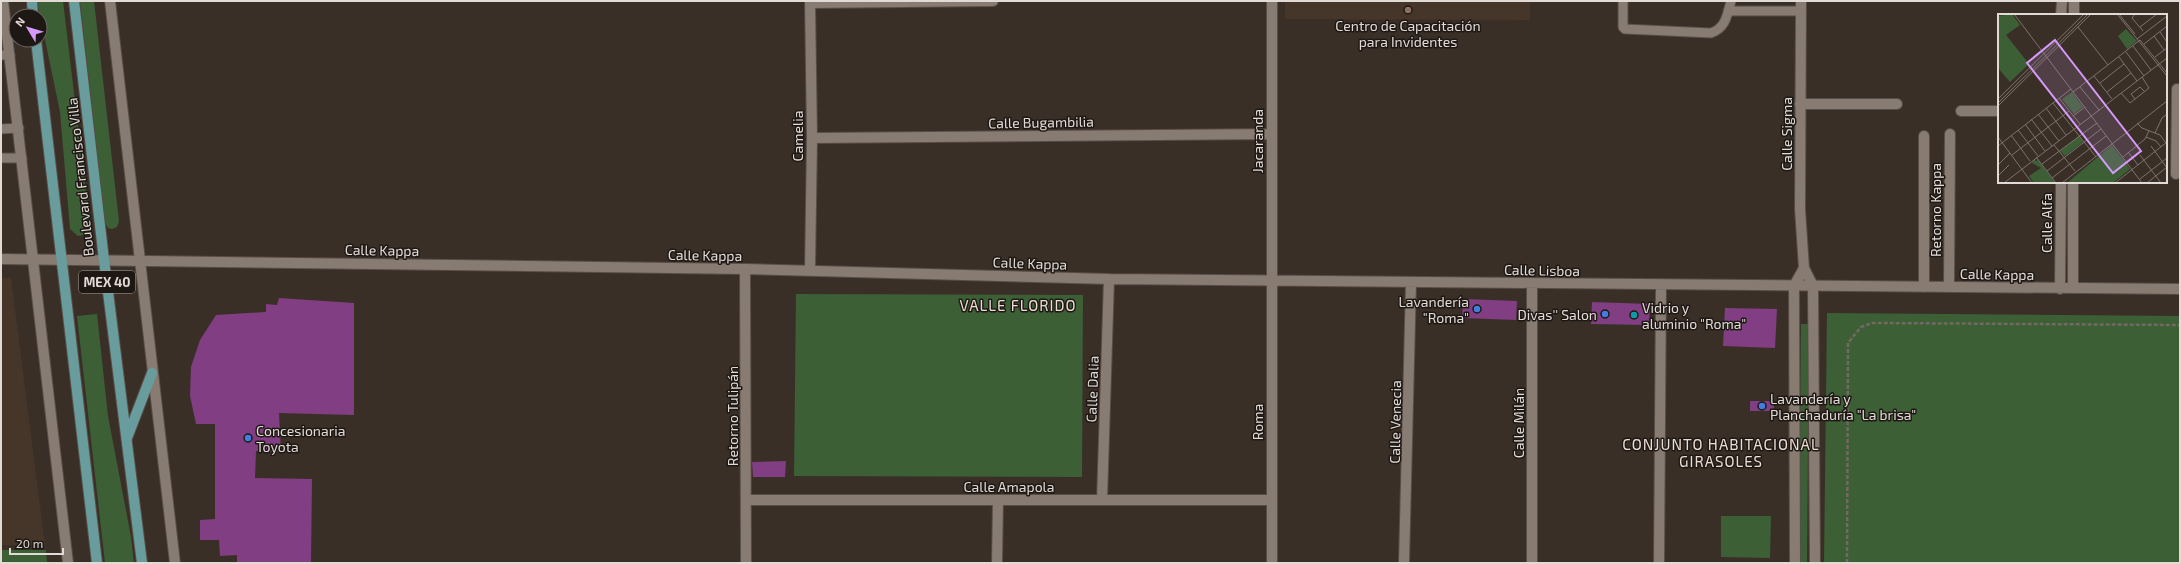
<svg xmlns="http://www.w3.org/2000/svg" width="2181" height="564" font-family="'Exo 2',sans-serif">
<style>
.built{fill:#463529}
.green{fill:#3c5f36}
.building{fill:#813e82}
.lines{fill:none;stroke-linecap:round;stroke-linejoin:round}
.service-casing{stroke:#574e47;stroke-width:11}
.minor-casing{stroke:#574e47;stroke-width:12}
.tertiary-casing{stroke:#574e47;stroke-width:12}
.primary-casing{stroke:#574e47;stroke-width:12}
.path{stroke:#736962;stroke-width:2.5;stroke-dasharray:4 2;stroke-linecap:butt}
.service{stroke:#887b72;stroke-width:9}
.minor{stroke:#887b72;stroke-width:10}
.tertiary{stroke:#887b72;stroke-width:10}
.primary{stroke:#699d9d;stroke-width:10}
.education-dot{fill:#8d6e63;stroke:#1e1815;stroke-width:1.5}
.shop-dot{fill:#3f7fe0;stroke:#1e1815;stroke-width:1.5}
.culture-dot{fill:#0f9aa8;stroke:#1e1815;stroke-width:1.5}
.labels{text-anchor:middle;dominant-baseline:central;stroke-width:3;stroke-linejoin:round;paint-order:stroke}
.shield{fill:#1e1815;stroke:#a6a09b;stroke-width:1}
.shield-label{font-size:13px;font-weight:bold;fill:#e1dad5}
.poi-label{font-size:14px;fill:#e1dad5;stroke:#1e1815;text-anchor:start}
.street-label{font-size:14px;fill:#e1dad5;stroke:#1e1815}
.neighbourhood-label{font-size:15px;letter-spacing:1px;fill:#edded4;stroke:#1e1815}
.inset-road{fill:none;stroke:#7d736d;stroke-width:1}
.view{fill:#d69bfa;fill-opacity:0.15;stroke:#d69bfa;stroke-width:2}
.inset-edge{fill:none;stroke:#e1dad5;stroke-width:2}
</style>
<rect width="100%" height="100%" fill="#3a2f27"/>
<path class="built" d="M 1285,1 L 1530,1 L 1530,20 L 1285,19 Z
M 1,278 L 11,278 L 45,545 L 1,545 Z"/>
<path class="green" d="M 37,1 L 63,1 L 90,227 L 84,235 L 78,236 L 70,229 L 60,112 Z
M 80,1 L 94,1 L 119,221 L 117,227 L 112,229 L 108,228 L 105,223 Z
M 796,294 L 1083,295 L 1082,477 L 794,476 Z
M 1827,313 L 2180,316 L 2180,563 L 1824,563 Z
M 97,314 L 108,416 L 131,537 L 134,563 L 105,563 L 77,316 Z
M 1801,324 L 1809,324 L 1807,563 L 1799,563 Z
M 1721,516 L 1771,516 L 1770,558 L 1721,557 Z
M 1,550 L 46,550 L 47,563 L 1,563 Z"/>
<path class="building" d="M 279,298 L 354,303 L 354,415 L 279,413 L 281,452 L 256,451 L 255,478 L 312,479 L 311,563 L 237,563 L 237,555 L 220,556 L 219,540 L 200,540 L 200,520 L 215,519 L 215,424 L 196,424 L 190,396 L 191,367 L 200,340 L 216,315 L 266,312 L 266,304 L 277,305 Z
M 1463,299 L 1517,301 L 1516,320 L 1462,318 Z
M 1592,302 L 1650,304 L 1649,325 L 1591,324 Z
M 1725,308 L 1777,309 L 1775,348 L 1723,346 Z
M 1750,401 L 1774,401 L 1774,411 L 1750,411 Z
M 786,461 L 785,477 L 753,477 L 752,462 Z"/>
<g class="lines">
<defs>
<path id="service" d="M 1623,1 L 1623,27 L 1625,29 L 1711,33 C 1726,28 1727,15 1731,1
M 1728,11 L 1801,11
M 1,55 L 10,55
M 1,129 L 19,128
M 1,158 L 22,158"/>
<path id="minor" d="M 810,1 L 812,138 L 810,271
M 810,3 L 993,1
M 2061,15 L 2062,1
M 2074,15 L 2074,1
M 1800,104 L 1897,104
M 1961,111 L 1999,111
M 812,138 L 1271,134
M 2176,174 L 2177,89
M 2073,182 L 2073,288
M 1,259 L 745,269 L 1109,279 L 2180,289
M 745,269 L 746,563
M 1924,287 L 1924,136
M 1949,287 L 1950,134
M 2060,289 L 2061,182
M 747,500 L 1272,500
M 1102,500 L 1109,279
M 997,563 L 998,500
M 1272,563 L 1272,1
M 1404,563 L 1411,282
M 1532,563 L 1532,284
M 1659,563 L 1661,285"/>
<path id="tertiary" d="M 3,1 L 68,563
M 110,1 L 175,563
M 1801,1 L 1800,209 L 1804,268 L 1813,286 L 1815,563
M 1795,563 L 1794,286 L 1804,268"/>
<path id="primary" d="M 32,1 L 33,16
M 74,1 L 104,260 L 142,563
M 36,40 L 97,563
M 127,438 L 152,373"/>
</defs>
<use href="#service" class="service-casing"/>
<use href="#minor" class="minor-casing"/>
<use href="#tertiary" class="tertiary-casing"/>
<use href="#primary" class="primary-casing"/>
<path class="path" d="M 1847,563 L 1848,343 L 1861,327 L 1872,323 L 2180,325"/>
<use href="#service" class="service"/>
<use href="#minor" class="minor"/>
<use href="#tertiary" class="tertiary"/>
<use href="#primary" class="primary"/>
</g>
<circle class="education-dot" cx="1408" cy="10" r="4"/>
<g class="shop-dot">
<circle cx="1477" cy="309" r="4"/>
<circle cx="1605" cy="314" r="4"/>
<circle cx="1762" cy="406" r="4"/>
<circle cx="248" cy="438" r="4"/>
</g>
<circle class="culture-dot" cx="1634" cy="315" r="4"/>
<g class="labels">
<rect class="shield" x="79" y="271" width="56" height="22" rx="3"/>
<g class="shield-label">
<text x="107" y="282">MEX 40</text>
</g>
<g class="poi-label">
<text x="1408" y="25" text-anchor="middle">Centro de Capacitación<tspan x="1408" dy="16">para Invidentes</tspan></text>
<text x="1469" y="301" text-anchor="end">Lavandería<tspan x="1469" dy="16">"Roma"</tspan></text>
<text x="1642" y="307">Vidrio y<tspan x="1642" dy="16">aluminio "Roma"</tspan></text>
<text x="1597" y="314" text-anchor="end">Divas'' Salon</text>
<text x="1770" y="398">Lavandería y<tspan x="1770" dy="16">Planchaduría "La brisa"</tspan></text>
<text x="256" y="430">Concesionaria<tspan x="256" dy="16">Toyota</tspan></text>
</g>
<g class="street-label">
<text transform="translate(1041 122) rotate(-1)">Calle Bugambilia</text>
<text transform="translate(1786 134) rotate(-90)">Calle Sigma</text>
<text transform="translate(797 136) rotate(-90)">Camelia</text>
<text transform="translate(1257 141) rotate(-90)">Jacaranda</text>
<text transform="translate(80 177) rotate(-96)">Boulevard Francisco Villa</text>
<text transform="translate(1935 210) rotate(-90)">Retorno Kappa</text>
<text transform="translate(2046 223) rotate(-90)">Calle Alfa</text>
<text transform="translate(382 250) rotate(1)">Calle Kappa</text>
<text transform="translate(705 255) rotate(1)">Calle Kappa</text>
<text transform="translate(1030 263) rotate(2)">Calle Kappa</text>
<text transform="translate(1542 270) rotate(1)">Calle Lisboa</text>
<text transform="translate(1997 274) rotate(1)">Calle Kappa</text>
<text transform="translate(1092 389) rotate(-88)">Calle Dalia</text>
<text transform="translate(732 416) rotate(-90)">Retorno Tulipán</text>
<text transform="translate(1257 422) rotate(-90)">Roma</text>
<text transform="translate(1395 422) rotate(-89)">Calle Venecia</text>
<text transform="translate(1518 423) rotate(-90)">Calle Milán</text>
<text x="1009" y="486">Calle Amapola</text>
</g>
<g class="neighbourhood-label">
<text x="1018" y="305">VALLE FLORIDO</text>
<text x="1721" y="444">CONJUNTO HABITACIONAL<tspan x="1721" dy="17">GIRASOLES</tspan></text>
</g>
</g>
<g transform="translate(1998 14)">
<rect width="169" height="169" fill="#3a2f27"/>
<path d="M 14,0 L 22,11 L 8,21 L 31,50 L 12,68 L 0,54 L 0,2 ZM 128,15 L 139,27 L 129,35 L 120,22 ZM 74,78 L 85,93 L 76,100 L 64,85 ZM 81,122 L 85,128 L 67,142 L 62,137 ZM 114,131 L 132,155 L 115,169 L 69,169 ZM 36,145 L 38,147 L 40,146 L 57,169 L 36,169 L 31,162 L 43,154 L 34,149 Z" fill="#3c5f36"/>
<path class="inset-road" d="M 16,0 L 144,169M 119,0 L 169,62M 121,0 L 137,20M 137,0 L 134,4 L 145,17M 80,13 L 110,51M 142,13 L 159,0M 162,18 L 169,28M 156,22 L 166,36M 139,25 L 169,2M 142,26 L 169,59M 146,30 L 169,12M 135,32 L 153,56M 128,38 L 146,62M 121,43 L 139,67M 157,43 L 169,34M 96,62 L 114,85M 89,67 L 107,90M 102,69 L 126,50M 82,73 L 101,96M 75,78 L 142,26M 109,78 L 133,59M 123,79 L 132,89 L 151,74 L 144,63M 61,84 L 82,110M 0,85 L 86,0M 137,85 L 133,80 L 142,73 L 147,78M 0,89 L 90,0M 55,89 L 98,143M 0,92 L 93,0M 48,94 L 68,121M 40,100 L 61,127M 75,102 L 87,93M 33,105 L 54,132M 139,109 L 144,114 L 162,121 L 168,129M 27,110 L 47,137M 20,116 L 40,142M 157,119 L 164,104 L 169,100M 13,121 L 32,147M 0,123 L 34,169M 148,123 L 158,127 L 163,133M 56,131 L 77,157M 0,132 L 73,75M 153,132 L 169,154M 130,138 L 140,151M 14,141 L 71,97M 142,141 L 163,169M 38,143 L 58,169M 125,143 L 147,125 L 151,117M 44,150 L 99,109M 0,151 L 12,139M 49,157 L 103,115M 0,162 L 11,151M 54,164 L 108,122M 142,165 L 169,144M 6,169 L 169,44M 64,169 L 169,87M 117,169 L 169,128M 149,169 L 169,153"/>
<path class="view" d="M 57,26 L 143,137 L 115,159 L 29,49 Z"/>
<rect width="169" height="169" class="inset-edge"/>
</g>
<rect width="2181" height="564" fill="none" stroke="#e1dad5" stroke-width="4"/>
<g transform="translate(28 28) rotate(308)"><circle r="19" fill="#1e1815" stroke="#6c6662"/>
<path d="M0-3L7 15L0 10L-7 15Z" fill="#d69bfa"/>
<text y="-6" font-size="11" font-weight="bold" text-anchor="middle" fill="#e1dad5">N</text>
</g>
<path d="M10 548v6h53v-6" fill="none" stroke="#e1dad5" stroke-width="2"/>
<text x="16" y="548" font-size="12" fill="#e1dad5" stroke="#1e1815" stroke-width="3" paint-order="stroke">20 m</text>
</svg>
